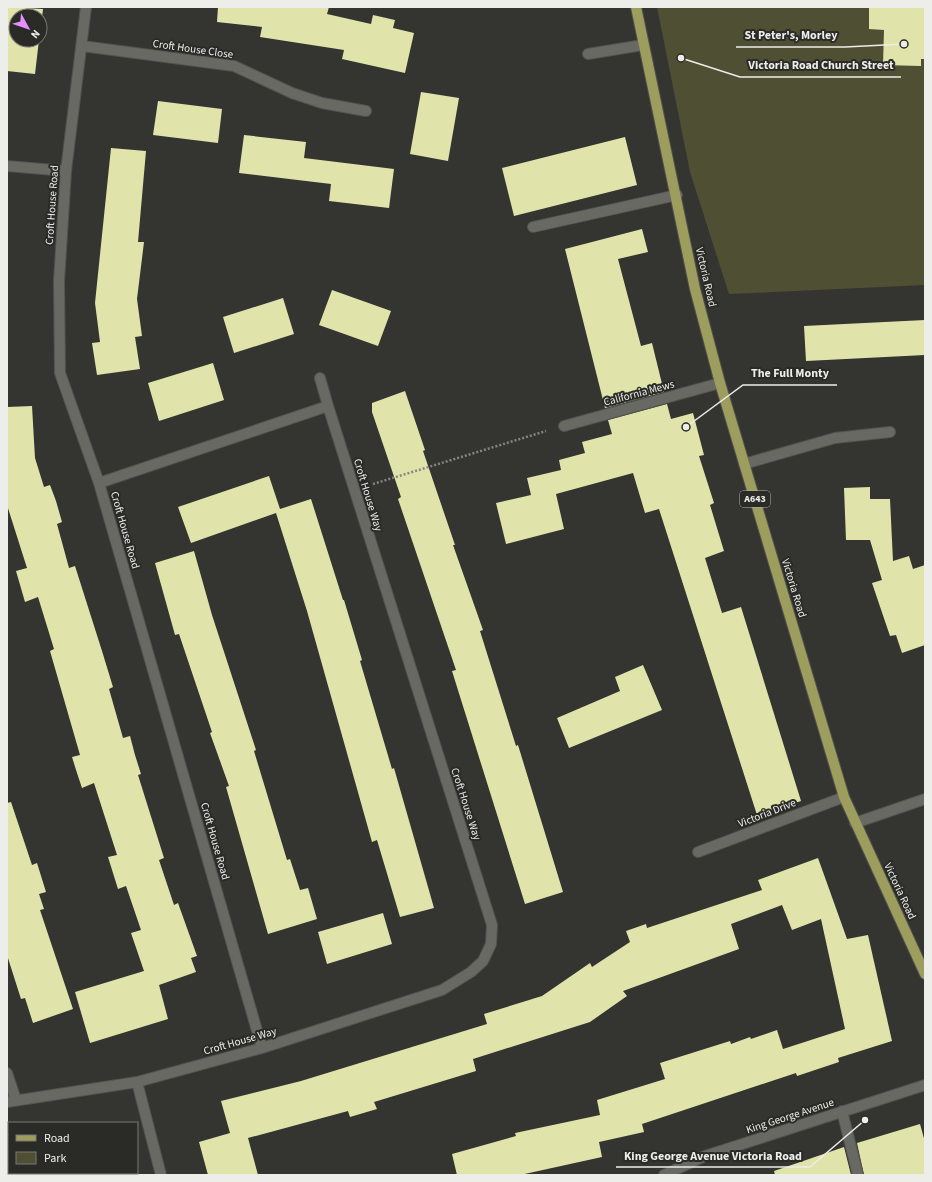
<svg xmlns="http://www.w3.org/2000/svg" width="932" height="1182" font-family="'Source Sans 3',sans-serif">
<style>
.green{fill:#4f5033}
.building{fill:#e1e4aa}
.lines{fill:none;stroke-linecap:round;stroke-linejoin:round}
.lane-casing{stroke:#52524f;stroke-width:12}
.street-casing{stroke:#52524f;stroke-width:12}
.primary-casing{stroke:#52524f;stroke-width:12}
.path{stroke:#858682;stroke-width:2.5;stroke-dasharray:2 2;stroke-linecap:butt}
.lane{stroke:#696964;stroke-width:10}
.street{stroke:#696964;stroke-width:10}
.primary{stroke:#9d9e5d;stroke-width:10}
.labels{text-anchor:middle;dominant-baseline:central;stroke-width:4;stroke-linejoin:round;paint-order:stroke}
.shield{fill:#2a2b27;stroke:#b2b3b0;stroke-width:1}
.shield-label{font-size:10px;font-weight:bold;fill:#ededea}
.street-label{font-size:11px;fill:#ededea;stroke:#2a2b27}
.leader{fill:none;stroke:#ededea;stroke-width:1.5}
.callout-dot{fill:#ededea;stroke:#2a2b27;stroke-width:1.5}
.callout-label{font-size:12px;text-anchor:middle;font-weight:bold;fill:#ededea;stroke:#2a2b27;stroke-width:4;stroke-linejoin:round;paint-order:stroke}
</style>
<rect width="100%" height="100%" fill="#343531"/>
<path class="green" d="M 657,7 L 925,7 L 925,285 L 729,294 L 690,172 Z"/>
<path class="building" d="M 7,7 L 43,9 L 40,35 L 40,16 L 16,16 L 16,40 L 39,40 L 35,74 L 7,71 Z
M 218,7 L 329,7 L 327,14 L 371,24 L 373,15 L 395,20 L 393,28 L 414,33 L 405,73 L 342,59 L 344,50 L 260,37 L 262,27 L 217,22 Z
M 869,7 L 925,7 L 925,59 L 921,59 L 921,66 L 883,65 L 884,30 L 869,29 Z
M 421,92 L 459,98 L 448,161 L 410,154 Z
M 158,101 L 222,109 L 218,143 L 153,135 Z
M 244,135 L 306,142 L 304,158 L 394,169 L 389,208 L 329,201 L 331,184 L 239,173 Z
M 625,137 L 637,185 L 514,216 L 502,168 Z
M 111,148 L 146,151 L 138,242 L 144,242 L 137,299 L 142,336 L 135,337 L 140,369 L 97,375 L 92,343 L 100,342 L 95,303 Z
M 642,229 L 648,252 L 618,259 L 641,346 L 652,343 L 664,392 L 605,408 L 565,249 Z
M 332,290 L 391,311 L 378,346 L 319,325 Z
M 283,298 L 294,334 L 234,353 L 223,317 Z
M 925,320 L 925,355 L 806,361 L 804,326 Z
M 213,363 L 224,400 L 159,421 L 148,383 Z
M 405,391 L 425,450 L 423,451 L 455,545 L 453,545 L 483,630 L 480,631 L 516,746 L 518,745 L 563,892 L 525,904 L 452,671 L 456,670 L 398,499 L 401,497 L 372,412 L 372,403 Z
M 667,404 L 671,419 L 693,413 L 704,455 L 699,456 L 714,503 L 710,505 L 724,551 L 705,558 L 722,613 L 741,607 L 801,801 L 757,815 L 659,509 L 645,513 L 633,473 L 556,494 L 564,529 L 506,544 L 496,503 L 531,495 L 527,478 L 561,470 L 559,460 L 585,453 L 582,442 L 612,434 L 608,420 Z
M 32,406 L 35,458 L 44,487 L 50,485 L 56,501 L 62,522 L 57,524 L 69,568 L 75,566 L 102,651 L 113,687 L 109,689 L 123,738 L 130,736 L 135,755 L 141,774 L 138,775 L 164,858 L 159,860 L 174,905 L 178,903 L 197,956 L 191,958 L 196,972 L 159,985 L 168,1019 L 90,1043 L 75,992 L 144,971 L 131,933 L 141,930 L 126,886 L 118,889 L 108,857 L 117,855 L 94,783 L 82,788 L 77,773 L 72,757 L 80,755 L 50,651 L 54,649 L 38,597 L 25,602 L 16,571 L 27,568 L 7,505 L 7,407 Z
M 269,476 L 280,509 L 311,499 L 343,600 L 344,600 L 362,660 L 360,661 L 392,769 L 394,768 L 434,908 L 400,917 L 377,840 L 372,842 L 307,611 L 276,513 L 191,543 L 178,507 Z
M 870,487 L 870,499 L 890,499 L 893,561 L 909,556 L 913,569 L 925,565 L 925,645 L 902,653 L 896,635 L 890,636 L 872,583 L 882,580 L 870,540 L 846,540 L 844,488 Z
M 194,551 L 212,615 L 256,750 L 254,751 L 287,860 L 290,859 L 300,890 L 308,888 L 317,919 L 268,934 L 226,787 L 229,786 L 210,733 L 212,732 L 179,634 L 175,635 L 155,563 Z
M 643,665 L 662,710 L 569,748 L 557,718 L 620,691 L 615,677 Z
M 11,802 L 32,865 L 37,863 L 46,892 L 39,894 L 44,909 L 40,910 L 73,1009 L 33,1023 L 25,998 L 21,999 L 7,955 L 7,803 Z
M 818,858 L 847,939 L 868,935 L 892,1041 L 838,1058 L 839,1062 L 797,1076 L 796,1073 L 642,1124 L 644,1132 L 599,1142 L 602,1157 L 520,1175 L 457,1175 L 452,1154 L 516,1136 L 515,1133 L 600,1115 L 597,1100 L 665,1079 L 660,1063 L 730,1041 L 731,1044 L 750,1037 L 751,1039 L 777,1030 L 783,1049 L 845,1029 L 821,919 L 792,930 L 782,905 L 731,924 L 739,949 L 623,991 L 627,996 L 590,1022 L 473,1059 L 476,1071 L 374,1102 L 377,1109 L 350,1117 L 348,1111 L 248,1138 L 258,1175 L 208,1175 L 199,1142 L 230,1133 L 221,1101 L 301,1081 L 487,1024 L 484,1014 L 542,996 L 590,963 L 592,967 L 630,942 L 626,931 L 646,924 L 647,928 L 762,890 L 758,880 Z
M 383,913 L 392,944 L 327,964 L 318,932 Z
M 920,1124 L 925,1142 L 925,1175 L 864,1175 L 857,1143 Z
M 844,1147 L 851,1175 L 775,1175 L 774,1171 Z"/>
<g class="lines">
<defs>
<path id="lane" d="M 588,54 L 643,45
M 744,464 L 835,438 L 890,432"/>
<path id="street" d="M 86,7 L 66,171 L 59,281 L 60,373 L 99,483 L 262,1048
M 82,46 L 234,66 L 292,93 L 322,103 L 366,111
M 7,166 L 66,171
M 533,227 L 677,195
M 320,378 L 328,406
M 564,426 L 720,383
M 855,823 L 925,799
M 698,852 L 844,797
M 7,1073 L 16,1100
M 137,1082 L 161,1175
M 7,1102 L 137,1082 L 262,1048 L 442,990 L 471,972 L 483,961 L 491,944 L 492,925 L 328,406 L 99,483
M 842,1111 L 858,1175
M 664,1175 L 705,1156 L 925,1085"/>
<path id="primary" d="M 636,7 L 695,289 L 720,383 L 844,797 L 925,974"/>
</defs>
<use href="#lane" class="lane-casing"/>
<use href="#street" class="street-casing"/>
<use href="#primary" class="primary-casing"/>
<path class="path" d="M 373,484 L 546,431"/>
<use href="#lane" class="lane"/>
<use href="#street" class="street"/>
<use href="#primary" class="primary"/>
</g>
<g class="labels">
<rect class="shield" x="740" y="491" width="30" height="16" rx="3"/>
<g class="shield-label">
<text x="755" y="499">A643</text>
</g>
<g class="street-label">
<text transform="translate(193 49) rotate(8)">Croft House Close</text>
<text transform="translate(52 205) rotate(-86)">Croft House Road</text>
<text transform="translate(706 277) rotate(77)">Victoria Road</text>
<text transform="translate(639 393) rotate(-15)">California Mews</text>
<text transform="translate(368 495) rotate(73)">Croft House Way</text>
<text transform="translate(125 530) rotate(74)">Croft House Road</text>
<text transform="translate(794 588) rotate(73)">Victoria Road</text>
<text transform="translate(466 804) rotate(72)">Croft House Way</text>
<text transform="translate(767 813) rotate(-21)">Victoria Drive</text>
<text transform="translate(215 841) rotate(74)">Croft House Road</text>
<text transform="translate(900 891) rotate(65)">Victoria Road</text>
<text transform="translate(240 1041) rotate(-16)">Croft House Way</text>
<text transform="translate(790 1116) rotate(-18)">King George Avenue</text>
</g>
</g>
<path class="leader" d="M904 44L845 47H736M681 58L740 77H901M686 427L743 385H837M865 1120L810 1167H616"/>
<g class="callout-dot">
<circle cx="904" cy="44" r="4"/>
<circle cx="681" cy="58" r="4"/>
<circle cx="686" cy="427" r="4"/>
<circle cx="865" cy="1120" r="4"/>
</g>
<g class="callout-label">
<text x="791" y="39">St Peter's, Morley</text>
<text x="821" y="69">Victoria Road Church Street</text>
<text x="790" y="377">The Full Monty</text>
<text x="713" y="1160">King George Avenue Victoria Road</text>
</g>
<rect width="932" height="1182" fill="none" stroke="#ededea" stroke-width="16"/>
<rect x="8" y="1122" width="130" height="52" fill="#2a2b27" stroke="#787975"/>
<rect x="16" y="1135" width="20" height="6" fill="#9d9e5d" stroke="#787975"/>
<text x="44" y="1142" font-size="12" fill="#ededea">Road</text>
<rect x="16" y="1152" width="20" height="12" fill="#4f5033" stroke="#787975"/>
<text x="44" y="1162" font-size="12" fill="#ededea">Park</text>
<g transform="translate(28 28) rotate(130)"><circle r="19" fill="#2a2b27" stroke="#787975"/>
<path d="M0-3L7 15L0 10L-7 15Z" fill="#e98efe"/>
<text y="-6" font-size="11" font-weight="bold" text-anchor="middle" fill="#ededea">N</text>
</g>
</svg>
